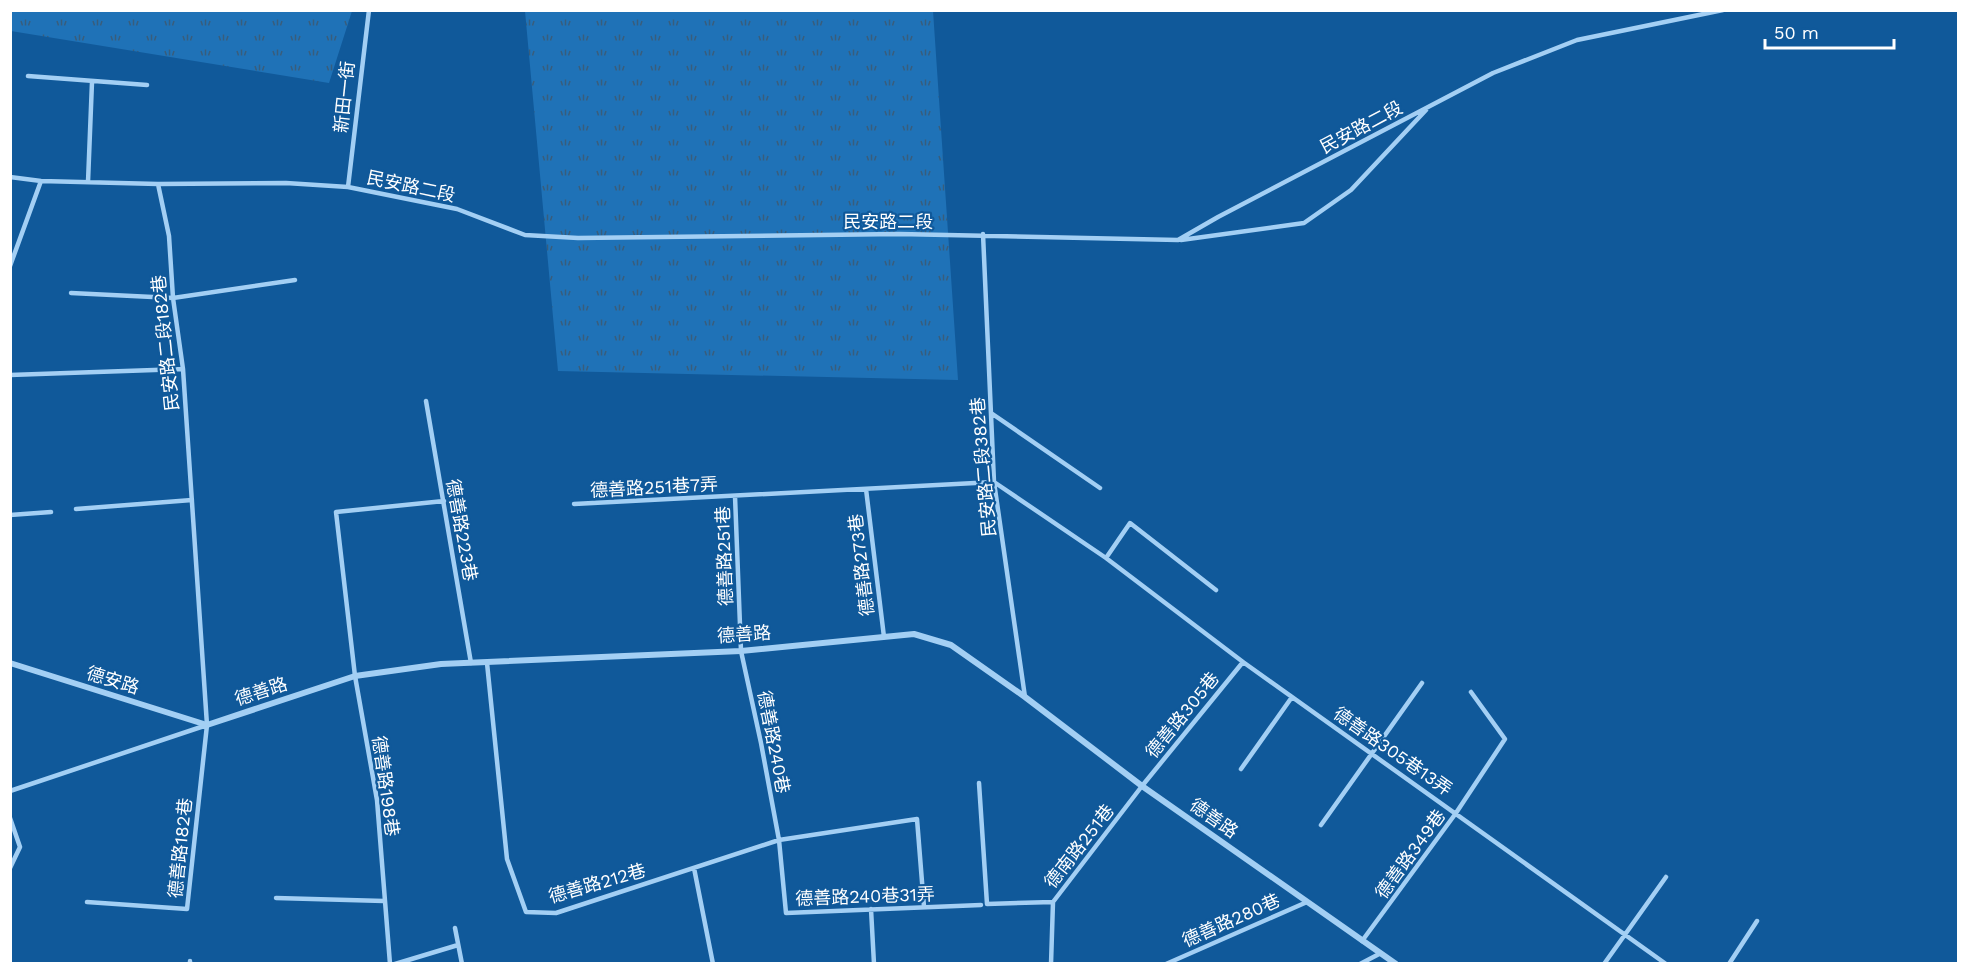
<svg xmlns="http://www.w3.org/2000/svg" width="1969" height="974" font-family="'Work Sans','Noto Sans TC',sans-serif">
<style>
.grass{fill:url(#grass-tufts)}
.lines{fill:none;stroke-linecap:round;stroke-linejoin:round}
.lane{stroke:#a3cff4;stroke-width:4.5}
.street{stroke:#a3cff4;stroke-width:6}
.labels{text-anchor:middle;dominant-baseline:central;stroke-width:4.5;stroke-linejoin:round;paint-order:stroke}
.street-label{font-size:18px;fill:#fff;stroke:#10599a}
</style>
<defs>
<pattern id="grass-tufts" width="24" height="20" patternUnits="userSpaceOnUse" patternTransform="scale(1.5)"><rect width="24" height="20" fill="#1f72b7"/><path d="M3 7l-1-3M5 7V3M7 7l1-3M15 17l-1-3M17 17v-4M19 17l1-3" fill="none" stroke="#385d7c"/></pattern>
</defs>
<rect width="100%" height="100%" fill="#10599a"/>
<path class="grass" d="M 10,11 L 11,10 L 352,11 L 329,83 L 11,31 Z
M 525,11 L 933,11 L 958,380 L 558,371 Z"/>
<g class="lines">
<path class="lane" d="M 28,76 L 147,85
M 10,177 L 41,181 L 158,184 L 286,183 L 348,187 L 457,209 L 525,235 L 578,238 L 899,234 L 1178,240 L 1218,217 L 1493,73 L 1577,40 L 1723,10
M 88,182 L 92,82
M 348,187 L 369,10
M 983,234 L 994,482 L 1025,697
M 1181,240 L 1304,223 L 1351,190 L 1426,110
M 10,266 L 41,181
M 71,293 L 173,298 L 295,280
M 10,375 L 183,369
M 426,401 L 471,663
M 991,413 L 1100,488
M 866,489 L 884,637
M 735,496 L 741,651 L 761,743 L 779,840 L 786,913 L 981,905
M 574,504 L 994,482 L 1106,558 L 1243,662 L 1666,964
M 76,509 L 192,500
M 10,515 L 51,512
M 1106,558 L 1130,523 L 1216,590
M 487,663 L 507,859 L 526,912 L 556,913 L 779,840 L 917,819 L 924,907
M 1241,769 L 1292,697
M 979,783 L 987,904 L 1053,902
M 10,791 L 207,725
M 10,818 L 20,847 L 10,868
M 1321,825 L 1422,683
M 694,868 L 713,964
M 276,898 L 384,901
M 87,902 L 187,909 L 207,725 L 183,369 L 173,298 L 169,236 L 158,184
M 871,909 L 874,964
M 455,928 L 462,964
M 1362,941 L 1456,813 L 1505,739 L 1471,692
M 190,961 L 190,964
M 390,964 L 377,800 L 355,676 L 336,512 L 444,501
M 395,964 L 458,945
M 1051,964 L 1053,902 L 1142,786 L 1243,662
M 1166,964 L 1307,902
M 1360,964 L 1381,953
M 1604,964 L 1666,877
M 1729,964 L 1757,921"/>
<path class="street" d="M 10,663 L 207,725 L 355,676 L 441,664 L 741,651 L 914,634 L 951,645 L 1025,697 L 1142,786 L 1396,964"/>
</g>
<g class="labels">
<g class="street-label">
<text transform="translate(344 97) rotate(-84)">新田一街</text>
<text transform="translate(1361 127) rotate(-28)">民安路二段</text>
<text transform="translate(411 186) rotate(12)">民安路二段</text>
<text x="888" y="221">民安路二段</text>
<text transform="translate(165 343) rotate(-96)">民安路二段182巷</text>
<text transform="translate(983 467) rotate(-95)">民安路二段382巷</text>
<text transform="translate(654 487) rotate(-3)">德善路251巷7弄</text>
<text transform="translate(462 530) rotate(80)">德善路223巷</text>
<text transform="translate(724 556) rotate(-92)">德善路251巷</text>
<text transform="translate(861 565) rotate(-97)">德善路273巷</text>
<text transform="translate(744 634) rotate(-4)">德善路</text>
<text transform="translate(113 680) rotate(17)">德安路</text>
<text transform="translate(261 691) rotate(-18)">德善路</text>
<text transform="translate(1182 715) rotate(-51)">德善路305巷</text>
<text transform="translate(774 742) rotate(79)">德善路240巷</text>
<text transform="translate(1393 751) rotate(35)">德善路305巷13弄</text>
<text transform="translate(386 786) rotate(82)">德善路198巷</text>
<text transform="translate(1214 818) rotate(35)">德善路</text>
<text transform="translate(1079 846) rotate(-52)">德南路251巷</text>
<text transform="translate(180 848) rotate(-84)">德善路182巷</text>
<text transform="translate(1410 854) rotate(-54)">德善路349巷</text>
<text transform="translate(597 883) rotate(-16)">德善路212巷</text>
<text transform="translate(865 896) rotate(-2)">德善路240巷31弄</text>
<text transform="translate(1231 920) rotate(-24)">德善路280巷</text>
</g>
</g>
<rect width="1969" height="974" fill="none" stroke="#ffffff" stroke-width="24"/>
<path d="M1765 39v9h129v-9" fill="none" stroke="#ffffff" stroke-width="3"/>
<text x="1774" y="39" font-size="18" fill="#ffffff" stroke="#10599a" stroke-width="4.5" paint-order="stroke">50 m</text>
</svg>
